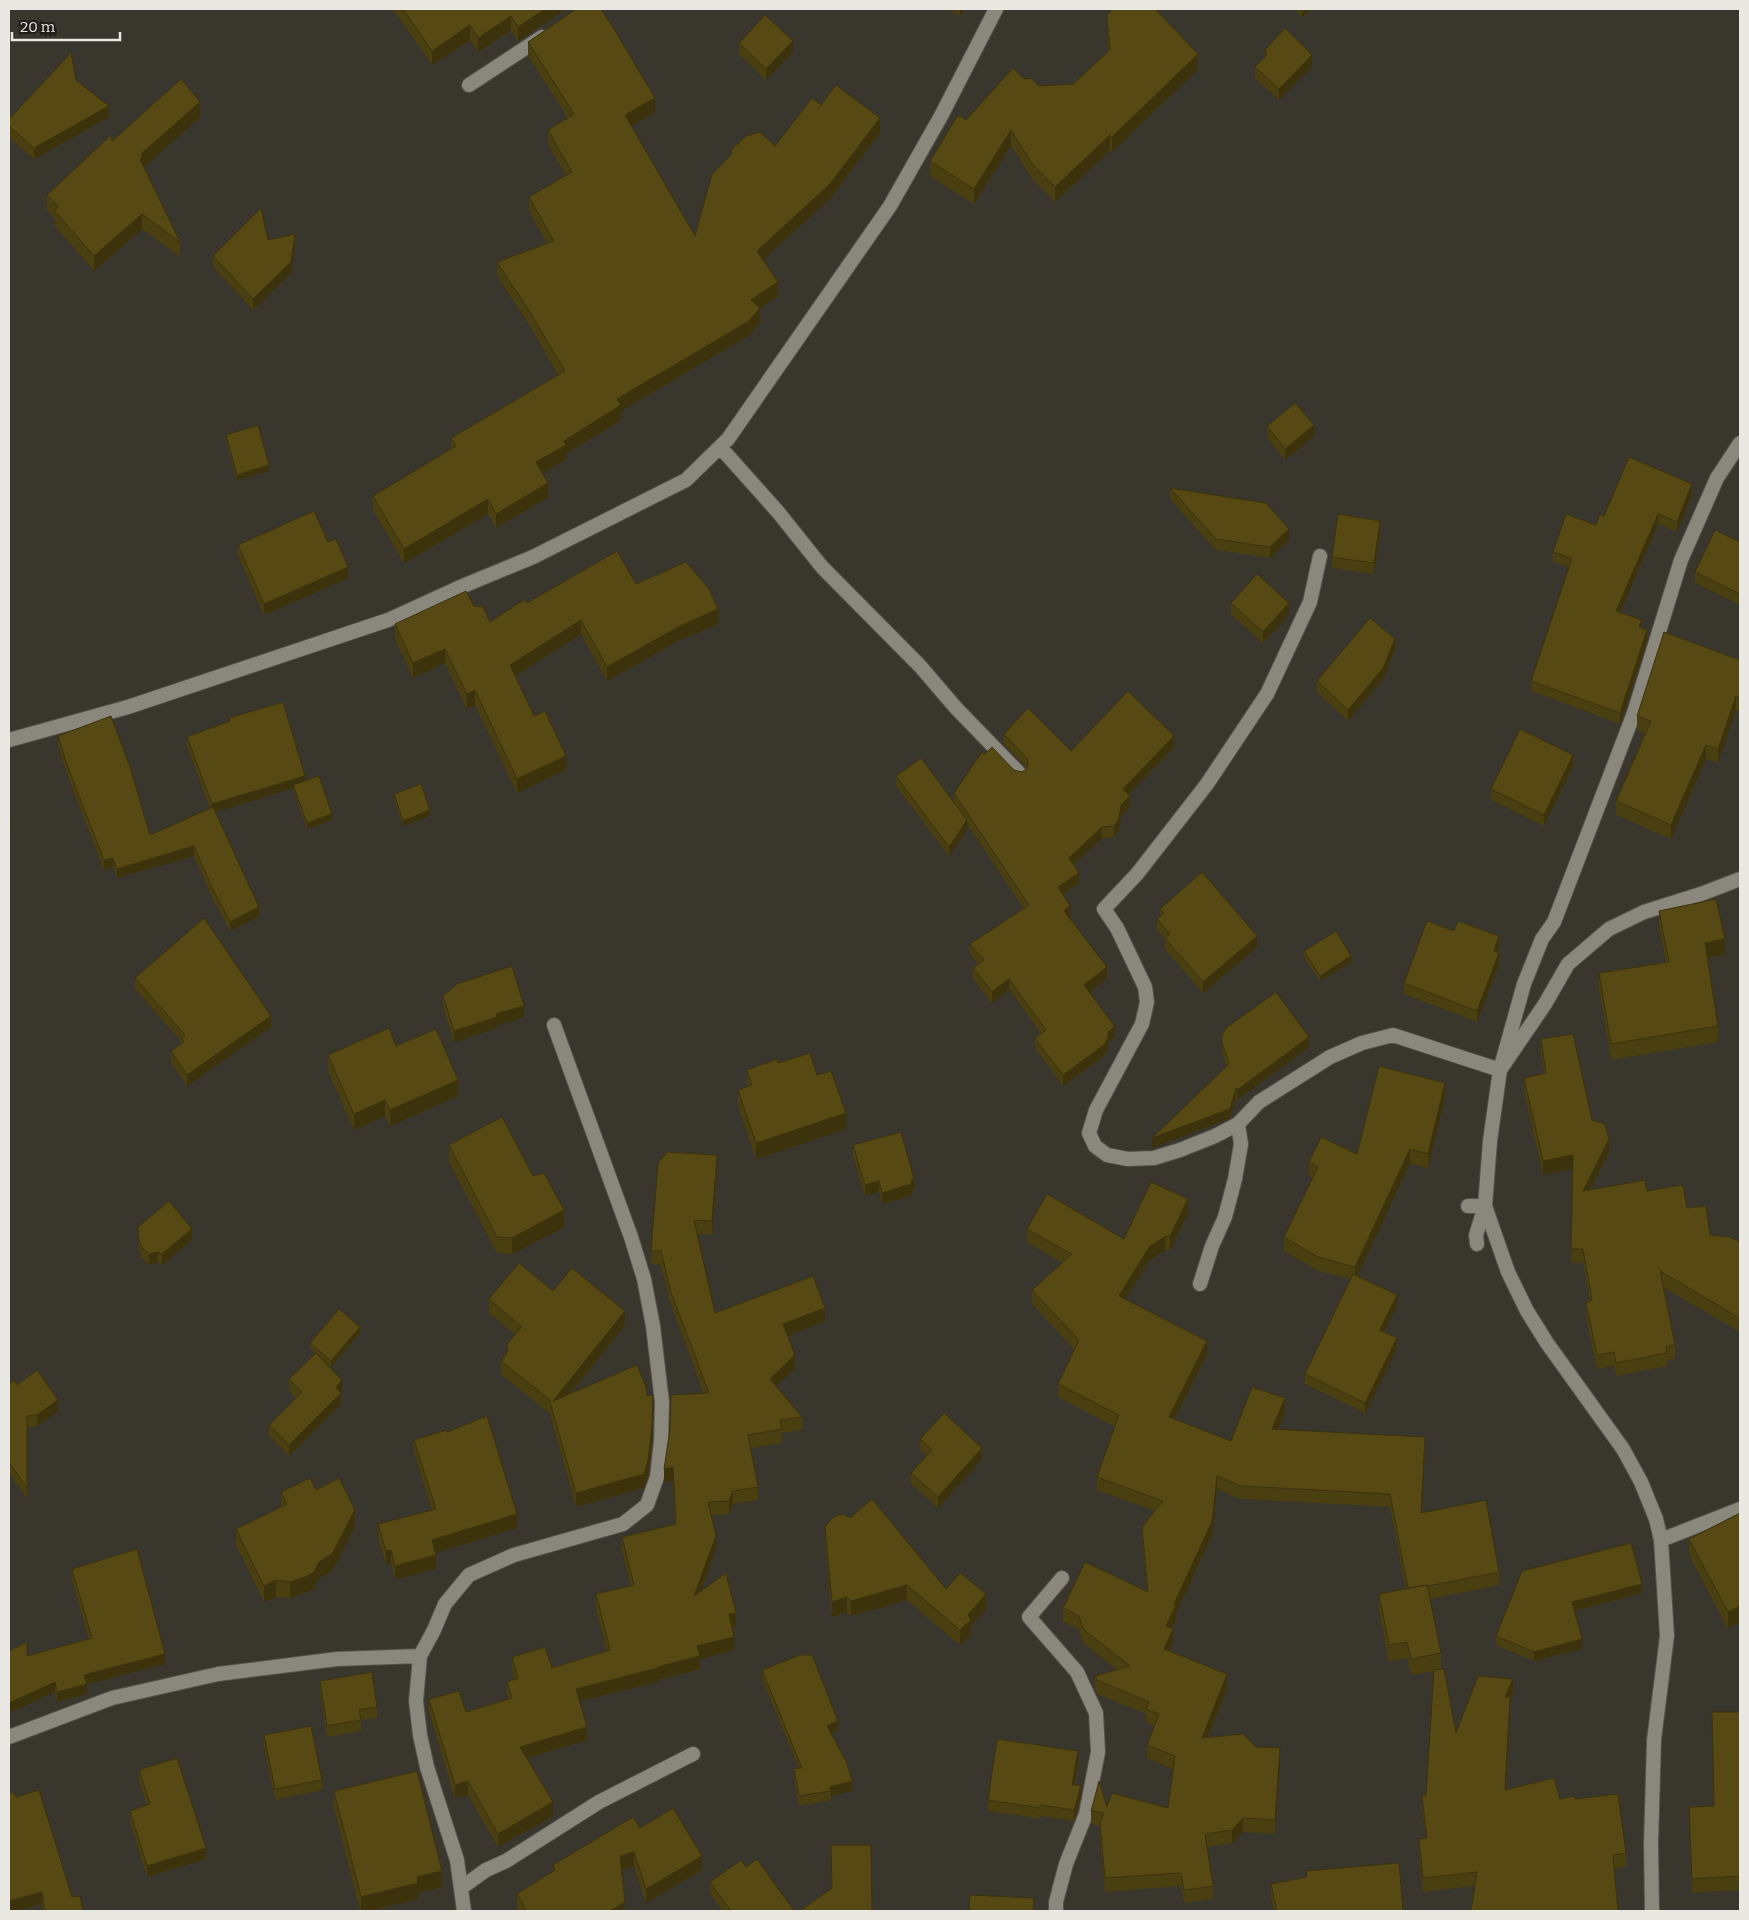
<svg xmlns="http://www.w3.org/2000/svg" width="1749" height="1920" font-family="Bitter,serif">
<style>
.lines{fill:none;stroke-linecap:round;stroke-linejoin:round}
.minor-casing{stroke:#54524a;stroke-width:16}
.minor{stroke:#8a877d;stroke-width:14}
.wall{fill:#4a3f10}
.shaded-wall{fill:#3c330d}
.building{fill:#564913;stroke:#3c330d}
</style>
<rect width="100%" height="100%" fill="#38362d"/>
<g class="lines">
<defs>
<path id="minor" d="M 469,85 L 542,37
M 720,447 L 778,512 L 822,567 L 920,666 L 956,708 L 1020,774
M 1320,556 L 1310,602 L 1267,694 L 1207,784 L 1137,874 L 1104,909 L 1117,928 L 1145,987 L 1147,1002 L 1142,1024 L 1096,1110 L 1089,1133 L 1095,1146 L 1107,1155 L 1128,1159 L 1154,1158 L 1180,1150 L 1215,1136 L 1238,1124 L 1259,1102 L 1330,1057 L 1362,1043 L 1393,1035 L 1500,1070 L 1545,1004 L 1568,964 L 1609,929 L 1644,912 L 1701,894 L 1740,879
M 9,740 L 128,707 L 388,620 L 458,588 L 533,557 L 686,480 L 728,439 L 890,206 L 941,116 L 996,9
M 1468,1206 L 1485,1206 L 1476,1235 L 1477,1244
M 1200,1284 L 1212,1246 L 1225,1217 L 1235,1179 L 1241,1144 L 1238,1124
M 1661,1540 L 1740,1509
M 9,1737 L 112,1698 L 218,1674 L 337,1659 L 420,1656
M 461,1888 L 486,1870 L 506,1861 L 599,1802 L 693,1754
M 464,1911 L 457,1860 L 427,1767 L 420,1735 L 416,1701 L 420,1656 L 434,1630 L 445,1604 L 469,1575 L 514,1555 L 623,1524 L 647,1505 L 657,1477 L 661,1441 L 662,1402 L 653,1326 L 644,1279 L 631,1237 L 554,1025
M 1056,1911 L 1056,1902 L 1066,1864 L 1086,1814 L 1098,1752 L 1096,1713 L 1077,1672 L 1029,1617 L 1062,1578
M 1652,1911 L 1651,1844 L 1654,1740 L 1667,1636 L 1661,1540 L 1656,1519 L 1641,1482 L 1623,1449 L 1547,1343 L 1527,1311 L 1508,1272 L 1485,1206 L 1490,1141 L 1500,1070 L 1524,984 L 1542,939 L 1554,922 L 1634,713 L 1681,560 L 1717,478 L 1740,443"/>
</defs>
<use href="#minor" class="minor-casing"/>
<use href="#minor" class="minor"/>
</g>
<path class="wall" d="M 393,9 L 566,9 L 518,41 L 511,30 L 478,52 L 470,40 L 432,65 Z
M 948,9 L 965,9 L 960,16 Z
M 1295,9 L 1312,9 L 1302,17 Z
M 1107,15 L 1198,69 L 1112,152 L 1110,150 L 1055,202 L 1033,180 L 1011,145 L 974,204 L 930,176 L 930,161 L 966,120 L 1039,86 L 1073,84 L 1108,51 L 1107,30 Z
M 528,42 L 655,112 L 631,126 L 695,236 L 731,155 L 731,150 L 775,146 L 821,105 L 880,133 L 830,198 L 763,259 L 778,296 L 760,308 L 760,322 L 749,335 L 621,411 L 621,420 L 566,454 L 566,459 L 542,473 L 548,497 L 496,528 L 488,514 L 404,563 L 373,510 L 373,496 L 451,448 L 451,438 L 558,375 L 530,326 L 497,276 L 497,262 L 547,243 L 529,211 L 529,197 L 566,175 L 548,144 L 548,130 L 568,118 L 528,56 Z
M 739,43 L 793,52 L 766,80 L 739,54 Z
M 1265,50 L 1312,66 L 1279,100 L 1255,78 L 1255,67 L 1265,57 Z
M 76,80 L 109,117 L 34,159 L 9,137 L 9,119 Z
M 200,117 L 143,167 L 180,242 L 180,257 L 142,229 L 94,271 L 55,226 L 55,219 L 47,210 L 47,195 L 112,141 Z
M 268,240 L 295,245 L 291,273 L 253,310 L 213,267 L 213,256 Z
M 1267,426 L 1314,436 L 1285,460 L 1267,437 Z
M 226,435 L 269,471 L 237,480 L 226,440 Z
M 1170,488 L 1289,540 L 1270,558 L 1216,550 L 1170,499 Z
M 1692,494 L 1677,532 L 1658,524 L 1620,613 L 1642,628 L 1647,641 L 1620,724 L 1531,691 L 1531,681 L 1569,567 L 1553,562 L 1553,552 L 1596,525 L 1604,516 Z
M 1380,532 L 1374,574 L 1332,568 L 1332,557 Z
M 328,542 L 348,578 L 264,615 L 238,556 L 238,545 Z
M 1740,542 L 1740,605 L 1695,583 L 1695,572 Z
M 636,584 L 718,624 L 678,641 L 607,681 L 581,634 L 515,676 L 534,716 L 566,770 L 517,793 L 475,705 L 467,709 L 445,663 L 413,678 L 395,639 L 395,624 L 474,606 L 490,622 L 527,603 Z
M 1231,603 L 1289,614 L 1263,643 L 1231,614 Z
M 1395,650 L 1383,679 L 1348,721 L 1317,692 L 1317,681 Z
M 1740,660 L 1739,711 L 1736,710 L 1718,763 L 1706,759 L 1671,839 L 1616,815 L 1616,801 L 1645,733 L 1637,730 L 1637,716 Z
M 229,718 L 305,781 L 332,820 L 307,829 L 293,788 L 215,812 L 259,916 L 230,931 L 210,893 L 194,856 L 117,878 L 113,867 L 104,870 L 67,774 L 58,746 L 58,736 L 150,835 L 210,808 L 187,746 L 187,737 L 229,721 Z
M 1004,734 L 1071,751 L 1174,747 L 1128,795 L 1130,807 L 1121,816 L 1119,830 L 1114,837 L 1102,838 L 1073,864 L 1079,883 L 1062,895 L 1070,917 L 1069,918 L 1107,978 L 1089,992 L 1115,1037 L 1108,1042 L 1108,1049 L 1104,1056 L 1063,1086 L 1035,1048 L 1035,1038 L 1041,1033 L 1009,989 L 992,1003 L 973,979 L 973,968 L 978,964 L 970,954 L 970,944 L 1024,909 L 967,824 L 967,830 L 949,856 L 896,786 L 896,776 L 954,802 L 954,793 L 1014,770 L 1022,772 L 1026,769 L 1027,768 L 1004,744 Z
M 1573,766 L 1544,826 L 1491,800 L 1491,789 Z
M 394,794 L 430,816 L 403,826 L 394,799 Z
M 1160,909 L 1257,947 L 1203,993 L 1165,949 L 1165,939 L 1157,930 L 1157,919 L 1160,916 Z
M 1659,911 L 1725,954 L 1708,958 L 1718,1026 L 1718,1042 L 1611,1060 L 1599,988 L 1599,973 L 1666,962 L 1659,926 Z
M 1499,947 L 1497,953 L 1499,964 L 1477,1022 L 1404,994 L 1404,983 Z
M 1304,951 L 1351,962 L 1320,981 L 1304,957 Z
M 135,978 L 271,1027 L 187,1086 L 171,1062 L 171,1051 L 181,1043 L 181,1041 L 135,989 Z
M 443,996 L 524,1017 L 497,1025 L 497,1028 L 454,1042 L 443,1007 Z
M 1222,1035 L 1309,1047 L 1237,1100 L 1236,1097 L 1230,1118 L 1152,1148 L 1227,1067 L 1222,1052 Z
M 1541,1039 L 1592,1120 L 1609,1152 L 1590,1190 L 1647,1191 L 1687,1208 L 1710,1235 L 1740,1242 L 1740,1332 L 1663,1287 L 1675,1345 L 1675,1359 L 1667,1360 L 1667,1366 L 1616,1376 L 1614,1366 L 1597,1369 L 1586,1317 L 1586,1303 L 1590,1301 L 1583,1263 L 1571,1263 L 1573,1168 L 1543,1175 L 1524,1091 L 1524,1078 L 1544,1073 L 1541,1053 Z
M 396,1046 L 458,1096 L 390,1126 L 385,1116 L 354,1130 L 328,1071 L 328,1055 Z
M 778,1063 L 817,1075 L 846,1129 L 756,1159 L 738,1106 L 738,1090 L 747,1087 L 747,1070 Z
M 1445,1097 L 1428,1168 L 1410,1163 L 1357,1276 L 1397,1305 L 1383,1332 L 1397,1348 L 1365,1413 L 1305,1384 L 1305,1374 L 1351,1279 L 1318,1271 L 1284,1251 L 1284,1237 L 1313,1178 L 1309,1176 L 1309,1162 L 1357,1154 Z
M 449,1145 L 533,1176 L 564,1227 L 512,1254 L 497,1253 L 449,1162 Z
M 853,1145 L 914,1190 L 912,1191 L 912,1195 L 882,1204 L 879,1192 L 865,1196 L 853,1156 Z
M 717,1169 L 712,1235 L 697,1234 L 715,1313 L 825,1321 L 788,1336 L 795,1368 L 776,1386 L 802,1417 L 802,1430 L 782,1433 L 782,1443 L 751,1448 L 758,1487 L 758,1500 L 733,1504 L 729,1514 L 711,1515 L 716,1549 L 701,1591 L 736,1626 L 732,1627 L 734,1650 L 700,1659 L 700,1669 L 658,1680 L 658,1682 L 579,1701 L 587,1740 L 527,1758 L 553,1816 L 498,1847 L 468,1795 L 455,1798 L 429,1712 L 429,1699 L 466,1712 L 509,1699 L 507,1695 L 507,1682 L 514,1680 L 512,1670 L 512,1657 L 552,1668 L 607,1651 L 596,1608 L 596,1594 L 631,1586 L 622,1551 L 622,1537 L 675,1524 L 673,1480 L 664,1483 L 704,1394 L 671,1305 L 661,1265 L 651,1264 L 651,1251 Z
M 1188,1213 L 1170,1250 L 1165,1250 L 1150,1260 L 1125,1299 L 1207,1354 L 1174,1419 L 1231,1441 L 1285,1412 L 1278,1429 L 1425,1450 L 1421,1513 L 1499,1572 L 1499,1585 L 1430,1599 L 1441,1653 L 1441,1669 L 1456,1733 L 1513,1693 L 1510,1701 L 1506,1790 L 1560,1799 L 1575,1799 L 1626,1853 L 1626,1867 L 1423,1892 L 1419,1853 L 1419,1839 L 1426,1838 L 1422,1810 L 1422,1796 L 1426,1795 L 1434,1671 L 1411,1675 L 1407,1658 L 1389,1662 L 1379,1610 L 1379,1594 L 1406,1589 L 1390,1507 L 1241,1499 L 1217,1489 L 1212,1535 L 1176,1613 L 1176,1619 L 1171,1629 L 1173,1643 L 1169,1651 L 1227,1688 L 1208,1737 L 1256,1747 L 1280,1762 L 1275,1834 L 1243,1832 L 1232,1843 L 1207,1847 L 1213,1886 L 1213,1899 L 1184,1903 L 1181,1886 L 1105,1892 L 1100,1836 L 1100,1826 L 1091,1824 L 1091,1811 L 1107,1807 L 1168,1808 L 1173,1769 L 1147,1758 L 1147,1745 L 1154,1726 L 1146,1722 L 1146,1714 L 1097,1694 L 1095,1689 L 1095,1676 L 1118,1670 L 1083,1643 L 1079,1629 L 1063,1622 L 1063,1608 L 1147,1591 L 1142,1540 L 1142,1527 L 1155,1511 L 1097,1490 L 1097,1477 L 1115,1427 L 1058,1397 L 1058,1384 L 1074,1349 L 1032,1304 L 1032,1290 L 1063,1263 L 1027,1242 L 1027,1229 L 1124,1239 Z
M 138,1227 L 192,1240 L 162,1265 L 158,1262 L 149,1265 L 141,1257 L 139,1251 Z
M 553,1291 L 625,1325 L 570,1394 L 652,1440 L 648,1475 L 644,1488 L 576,1507 L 550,1414 L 501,1374 L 501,1361 L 507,1353 L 507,1344 L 515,1334 L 489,1313 L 489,1299 Z
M 360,1333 L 331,1367 L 310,1348 L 310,1343 Z
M 289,1379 L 342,1391 L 341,1393 L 341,1404 L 289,1456 L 269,1436 L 269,1425 L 296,1398 L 289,1390 Z
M 9,1384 L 17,1385 L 58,1411 L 37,1426 L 27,1427 L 27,1499 L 9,1473 Z
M 447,1432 L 517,1528 L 435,1553 L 436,1569 L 395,1579 L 391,1563 L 386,1565 L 378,1538 L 378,1524 L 432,1510 L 414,1453 L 414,1440 Z
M 920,1439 L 982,1459 L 938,1508 L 911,1484 L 911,1473 L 927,1456 L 920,1450 Z
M 316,1490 L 355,1526 L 332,1571 L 319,1578 L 314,1588 L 305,1593 L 290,1598 L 276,1597 L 264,1602 L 236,1545 L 236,1529 L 281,1507 L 281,1492 Z
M 1740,1513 L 1728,1629 L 1689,1555 L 1689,1539 Z
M 825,1526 L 986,1609 L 971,1626 L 971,1635 L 960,1645 L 907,1600 L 851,1616 L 847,1612 L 832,1617 L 825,1542 Z
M 72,1569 L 165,1664 L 87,1684 L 87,1694 L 57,1702 L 55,1692 L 9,1713 L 9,1651 L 27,1656 L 89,1639 L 72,1579 Z
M 1522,1571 L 1642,1593 L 1575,1611 L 1582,1649 L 1534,1661 L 1496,1645 L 1496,1636 Z
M 762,1670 L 838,1730 L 831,1733 L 852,1791 L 831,1796 L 831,1800 L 799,1806 L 794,1778 L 794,1769 L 799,1768 L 762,1679 Z
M 320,1681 L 377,1707 L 377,1718 L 361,1720 L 361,1731 L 327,1737 L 320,1692 Z
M 1740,1712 L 1740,1890 L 1692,1893 L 1689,1807 L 1714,1806 Z
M 264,1735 L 322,1780 L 322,1790 L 275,1800 L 264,1746 Z
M 1078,1762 L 1074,1785 L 1081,1796 L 1074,1821 L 1040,1816 L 1040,1819 L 988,1811 L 988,1800 Z
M 139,1770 L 206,1859 L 147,1877 L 130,1822 L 130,1811 L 147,1805 L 139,1781 Z
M 334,1791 L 442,1887 L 418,1893 L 418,1899 L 370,1911 L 360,1911 L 334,1808 Z
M 9,1793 L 72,1897 L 83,1911 L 43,1911 L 42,1904 L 17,1911 L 9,1911 Z
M 640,1828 L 702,1870 L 646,1903 L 634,1867 L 621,1869 L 625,1911 L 519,1911 L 517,1908 L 517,1894 L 553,1871 L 553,1865 Z
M 746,1867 L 794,1911 L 723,1911 L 710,1893 L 710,1882 Z
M 1306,1871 L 1403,1911 L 1274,1911 L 1271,1898 L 1271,1884 L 1306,1877 Z"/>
<path class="shaded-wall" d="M 545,9 L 566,9 L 518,41 L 518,27 Z
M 960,9 L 965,9 L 960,16 Z
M 1306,9 L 1312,9 L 1302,17 L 1302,12 Z
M 511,16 L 511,30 L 478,52 L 478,38 Z
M 470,25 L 470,40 L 432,65 L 432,51 Z
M 793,41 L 793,52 L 766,80 L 766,69 Z
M 1198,54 L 1198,69 L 1112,152 L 1112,137 Z
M 1312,55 L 1312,66 L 1279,100 L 1279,89 Z
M 655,98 L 655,112 L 625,130 L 625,115 Z
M 200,102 L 200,117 L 143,168 L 140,159 L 141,154 Z
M 109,106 L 109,117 L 34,159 L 34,148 Z
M 880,118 L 880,133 L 830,198 L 757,265 L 757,251 Z
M 1011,130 L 1011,145 L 974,204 L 974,189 Z
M 1110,135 L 1110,150 L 1055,202 L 1055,187 Z
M 142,214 L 142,229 L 94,271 L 94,256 Z
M 295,234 L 295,245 L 291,273 L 253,310 L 253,299 Z
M 778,282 L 778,296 L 751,314 L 751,300 Z
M 760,308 L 760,322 L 749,335 L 621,411 L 621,420 L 566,454 L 566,459 L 536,477 L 536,462 L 617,399 Z
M 1314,425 L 1314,436 L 1285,460 L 1285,449 Z
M 269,465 L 269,471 L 237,480 L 237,475 Z
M 548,483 L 548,497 L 496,528 L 496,514 Z
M 1692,484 L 1692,494 L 1677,532 L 1677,522 Z
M 488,499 L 488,514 L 404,563 L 404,549 Z
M 1658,514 L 1658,524 L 1616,622 L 1616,611 Z
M 1380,521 L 1380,532 L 1374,574 L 1374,563 Z
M 1289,529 L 1289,540 L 1270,558 L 1270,547 Z
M 348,567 L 348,578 L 264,615 L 264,604 Z
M 1289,603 L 1289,614 L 1263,643 L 1263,632 Z
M 718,609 L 718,624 L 678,641 L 607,681 L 607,667 L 678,627 Z
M 581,620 L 581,634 L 510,679 L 510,665 Z
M 1647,630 L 1647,641 L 1620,724 L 1620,713 Z
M 1395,639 L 1395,650 L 1383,679 L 1348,721 L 1348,710 Z
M 445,649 L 445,663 L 413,678 L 413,663 Z
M 475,690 L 475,705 L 467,709 L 467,694 Z
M 1740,693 L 1740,707 L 1739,711 L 1739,697 Z
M 1736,696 L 1736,710 L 1718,763 L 1718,749 Z
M 1174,736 L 1174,747 L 1123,800 L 1123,789 Z
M 1706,745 L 1706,759 L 1671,839 L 1671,825 Z
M 1573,755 L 1573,766 L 1544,826 L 1544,815 Z
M 566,756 L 566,770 L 517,793 L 517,779 Z
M 305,776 L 305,785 L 293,785 L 293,788 L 212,813 L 212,804 Z
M 1130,796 L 1130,807 L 1121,816 L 1119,830 L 1114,837 L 1114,826 L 1121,805 Z
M 430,810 L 430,816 L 403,826 L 403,821 Z
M 332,814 L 332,820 L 307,829 L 307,823 Z
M 11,815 L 11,829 L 9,834 L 9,819 Z
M 967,820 L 967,830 L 949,856 L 949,847 Z
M 1102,827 L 1102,838 L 1069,868 L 1069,858 Z
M 194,846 L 194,856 L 117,878 L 117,869 Z
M 113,858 L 113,867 L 104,870 L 104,860 Z
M 1079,873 L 1079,883 L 1058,898 L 1058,887 Z
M 1070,906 L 1070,917 L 1064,921 L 1064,911 Z
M 259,907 L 259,916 L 230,931 L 230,922 Z
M 1257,936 L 1257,947 L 1203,993 L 1203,982 Z
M 1499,936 L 1499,947 L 1494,962 L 1494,951 Z
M 1725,939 L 1725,954 L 1705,958 L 1705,943 Z
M 1499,953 L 1499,964 L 1477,1022 L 1477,1011 Z
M 1351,956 L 1351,962 L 1320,981 L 1320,976 Z
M 1107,967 L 1107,978 L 1084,996 L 1084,985 Z
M 1009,979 L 1009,989 L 992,1003 L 992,992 Z
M 524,1006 L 524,1017 L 497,1025 L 497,1028 L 454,1042 L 454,1031 L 496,1014 Z
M 271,1016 L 271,1027 L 187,1086 L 187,1075 Z
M 1115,1027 L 1115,1037 L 1108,1042 L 1108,1049 L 1104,1056 L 1063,1086 L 1063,1075 L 1108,1032 Z
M 1309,1037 L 1309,1047 L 1237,1100 L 1237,1090 Z
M 458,1080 L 458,1096 L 390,1126 L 390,1110 Z
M 1445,1083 L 1445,1097 L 1428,1168 L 1428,1154 Z
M 1236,1088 L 1236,1097 L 1230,1118 L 1152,1148 L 1152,1138 Z
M 385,1100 L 385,1116 L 354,1130 L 354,1114 Z
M 846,1113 L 846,1129 L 756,1159 L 756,1143 Z
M 1609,1139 L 1609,1152 L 1583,1204 L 1583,1191 Z
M 1410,1149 L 1410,1163 L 1355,1281 L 1355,1267 Z
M 717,1155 L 717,1169 L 712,1235 L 712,1221 Z
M 1573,1155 L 1573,1168 L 1543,1175 L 1543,1161 Z
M 914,1179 L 914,1190 L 912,1191 L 912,1195 L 882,1204 L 882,1193 Z
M 879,1181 L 879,1192 L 865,1196 L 865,1185 Z
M 1188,1199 L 1188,1213 L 1170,1250 L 1170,1236 Z
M 564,1210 L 564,1227 L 512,1254 L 512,1238 Z
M 192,1229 L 192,1240 L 162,1265 L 162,1254 Z
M 1165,1237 L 1165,1250 L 1150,1260 L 1119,1309 L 1119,1296 L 1150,1246 Z
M 158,1252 L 158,1262 L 149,1265 L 149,1254 Z
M 1397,1295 L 1397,1305 L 1380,1340 L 1380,1330 Z
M 825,1308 L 825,1321 L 783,1338 L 783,1324 Z
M 625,1311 L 625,1325 L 553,1414 L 553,1401 Z
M 360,1327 L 360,1333 L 331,1367 L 331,1361 Z
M 1397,1338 L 1397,1348 L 1365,1413 L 1365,1403 Z
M 1207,1341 L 1207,1354 L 1169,1430 L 1169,1417 Z
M 795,1355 L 795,1368 L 770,1392 L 770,1379 Z
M 342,1380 L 342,1391 L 336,1398 L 336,1387 Z
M 341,1393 L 341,1404 L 289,1456 L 289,1445 Z
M 653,1395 L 652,1440 L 648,1475 L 644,1488 L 576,1507 L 576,1493 Z
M 1285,1398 L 1285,1412 L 1272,1442 L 1272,1429 Z
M 58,1400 L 58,1411 L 37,1426 L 37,1415 Z
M 1425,1437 L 1425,1450 L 1421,1527 L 1421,1513 Z
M 982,1448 L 982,1459 L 938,1508 L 938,1497 Z
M 673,1467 L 673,1480 L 664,1483 L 664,1469 Z
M 1217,1476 L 1217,1489 L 1212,1535 L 1176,1613 L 1176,1619 L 1166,1640 L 1166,1626 L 1174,1604 Z
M 733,1491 L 733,1504 L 729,1514 L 729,1501 Z
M 355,1510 L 355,1526 L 332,1571 L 319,1578 L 314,1588 L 305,1593 L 290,1598 L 290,1582 L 319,1562 Z
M 517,1514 L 517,1528 L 432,1554 L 432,1540 Z
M 716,1536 L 716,1549 L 694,1609 L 694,1596 Z
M 391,1550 L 391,1563 L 386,1565 L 386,1551 Z
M 436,1555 L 436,1569 L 395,1579 L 395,1566 Z
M 276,1580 L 276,1597 L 264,1602 L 264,1586 Z
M 1642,1584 L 1642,1593 L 1572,1611 L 1572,1602 Z
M 907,1585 L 907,1600 L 851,1616 L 851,1601 Z
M 986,1594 L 986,1609 L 971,1626 L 971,1635 L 960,1645 L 960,1630 L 968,1615 Z
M 847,1597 L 847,1612 L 832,1617 L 832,1602 Z
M 1740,1606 L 1740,1622 L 1728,1629 L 1728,1612 Z
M 736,1613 L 736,1626 L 729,1628 L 729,1614 Z
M 1173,1629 L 1173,1643 L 1164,1662 L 1164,1649 Z
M 734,1637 L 734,1650 L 700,1659 L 700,1669 L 658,1680 L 658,1682 L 576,1702 L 576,1689 L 658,1667 L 697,1646 Z
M 1582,1639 L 1582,1649 L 1534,1661 L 1534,1652 Z
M 165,1654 L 165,1664 L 87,1684 L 87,1694 L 57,1702 L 57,1692 L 84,1675 Z
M 1227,1674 L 1227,1688 L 1202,1751 L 1202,1738 Z
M 1513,1679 L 1513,1693 L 1510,1701 L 1505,1804 L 1505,1697 Z
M 55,1682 L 55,1692 L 9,1713 L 9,1703 Z
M 838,1721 L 838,1730 L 827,1735 L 827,1726 Z
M 587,1727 L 587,1740 L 520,1760 L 520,1747 Z
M 1280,1748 L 1280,1762 L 1275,1834 L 1275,1820 Z
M 1078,1751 L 1078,1762 L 1072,1796 L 1072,1785 Z
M 468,1781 L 468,1795 L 455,1798 L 455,1785 Z
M 852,1781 L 852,1791 L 831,1796 L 830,1787 Z
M 1081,1785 L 1081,1796 L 1074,1821 L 1074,1810 Z
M 553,1802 L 553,1816 L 498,1847 L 498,1834 Z
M 1243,1818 L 1243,1832 L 1232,1843 L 1232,1830 Z
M 206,1848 L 206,1859 L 147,1877 L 147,1866 Z
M 634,1852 L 634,1867 L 620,1870 L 620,1856 Z
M 702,1856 L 702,1870 L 646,1903 L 646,1889 Z
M 442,1871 L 442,1887 L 418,1893 L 418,1899 L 370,1911 L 361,1911 L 361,1897 L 417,1877 Z
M 42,1892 L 42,1904 L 17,1911 L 9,1911 L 9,1901 Z
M 625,1902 L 625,1911 L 610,1911 Z"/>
<path class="building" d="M 403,9 L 545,9 L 518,27 L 511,16 L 478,38 L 470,25 L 432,51 Z
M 576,9 L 601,9 L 614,29 L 655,98 L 625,115 L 695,236 L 712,174 L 732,154 L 731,150 L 746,136 L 760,132 L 775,146 L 812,98 L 821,105 L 836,85 L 880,118 L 830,184 L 757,251 L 778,282 L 751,300 L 760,308 L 749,321 L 617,399 L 621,405 L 564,441 L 566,445 L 536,462 L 548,483 L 496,514 L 488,499 L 404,549 L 373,496 L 456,446 L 451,438 L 565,371 L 530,312 L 497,262 L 554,241 L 529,197 L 572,172 L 548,130 L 574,114 L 528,42 Z
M 1113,9 L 1155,9 L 1198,54 L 1112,137 L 1110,135 L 1055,187 L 1033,165 L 1011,130 L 974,189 L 930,161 L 958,115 L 966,120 L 1013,68 L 1024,79 L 1031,78 L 1039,86 L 1073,84 L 1110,50 L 1107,15 Z
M 1300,9 L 1306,9 L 1302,12 Z
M 765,15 L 793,41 L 766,69 L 739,43 Z
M 1285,28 L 1312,55 L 1279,89 L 1255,67 L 1267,55 L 1265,50 Z
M 71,53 L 76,80 L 109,106 L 34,148 L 9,126 L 9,119 Z
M 181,79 L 200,102 L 141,154 L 143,157 L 140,159 L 180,242 L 142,214 L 94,256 L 55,211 L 58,206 L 47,195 L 111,135 L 112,141 Z
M 261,208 L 268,240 L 295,234 L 291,262 L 253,299 L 213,256 Z
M 1295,403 L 1314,425 L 1285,449 L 1267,426 Z
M 258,425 L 269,465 L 237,475 L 226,435 Z
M 1629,457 L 1692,484 L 1677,522 L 1658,514 L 1616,611 L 1642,620 L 1639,627 L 1647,630 L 1620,713 L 1531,681 L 1572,558 L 1553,552 L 1566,514 L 1596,525 L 1600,514 L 1604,516 Z
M 1170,488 L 1266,503 L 1289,529 L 1270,547 L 1216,539 Z
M 314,511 L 328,542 L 336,539 L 348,567 L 264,604 L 238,545 Z
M 1338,514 L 1380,521 L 1374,563 L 1332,557 Z
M 1715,530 L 1740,542 L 1740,594 L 1695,572 Z
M 617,551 L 636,584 L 686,562 L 709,589 L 718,609 L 678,627 L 607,667 L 581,620 L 510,665 L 534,716 L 545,711 L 566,756 L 517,779 L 475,690 L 467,694 L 445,649 L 413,663 L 395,624 L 466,591 L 474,606 L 483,607 L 490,622 L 525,599 L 527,603 Z
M 1257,574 L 1289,603 L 1263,632 L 1231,603 Z
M 1370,618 L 1395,639 L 1383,668 L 1348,710 L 1317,681 Z
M 1664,632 L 1740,660 L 1740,693 L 1739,697 L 1736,696 L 1718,749 L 1706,745 L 1671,825 L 1616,801 L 1651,721 L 1637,716 Z
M 1128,691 L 1174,736 L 1123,789 L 1130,796 L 1121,805 L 1119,819 L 1114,826 L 1102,827 L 1069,858 L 1079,873 L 1058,887 L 1070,906 L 1064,911 L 1107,967 L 1084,985 L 1115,1027 L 1108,1032 L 1108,1038 L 1104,1045 L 1063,1075 L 1035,1038 L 1046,1030 L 1009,979 L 992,992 L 973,968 L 984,960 L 970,944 L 1029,905 L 954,793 L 982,752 L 985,754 L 992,747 L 1014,770 L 1022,772 L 1026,769 L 1028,765 L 1027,758 L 1004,734 L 1028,708 L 1071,751 Z
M 283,702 L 305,776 L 212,804 L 187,737 L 230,721 L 229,718 Z
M 111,716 L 130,767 L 150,835 L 213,807 L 259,907 L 230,922 L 210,883 L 194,846 L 117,869 L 113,858 L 104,860 L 67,765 L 58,736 Z
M 1520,729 L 1573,755 L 1544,815 L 1491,789 Z
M 921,758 L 967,820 L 949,847 L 896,776 Z
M 319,776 L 332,814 L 307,823 L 293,785 Z
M 421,784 L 430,810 L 403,821 L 394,794 Z
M 1202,872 L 1257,936 L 1203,982 L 1165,938 L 1170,934 L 1157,919 L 1164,913 L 1160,909 Z
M 1716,899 L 1725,939 L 1705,943 L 1718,1026 L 1611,1044 L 1599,973 L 1669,962 L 1659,911 Z
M 204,918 L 271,1016 L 187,1075 L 171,1051 L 184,1042 L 181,1038 L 185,1035 L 135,978 Z
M 1427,921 L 1454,931 L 1458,921 L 1499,936 L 1494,951 L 1499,953 L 1477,1011 L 1404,983 Z
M 1336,931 L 1351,956 L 1320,976 L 1304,951 Z
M 512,966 L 524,1006 L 496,1014 L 497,1017 L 454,1031 L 443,996 L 457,984 Z
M 1276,992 L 1309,1037 L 1237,1090 L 1236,1088 L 1230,1109 L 1152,1138 L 1229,1064 L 1222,1042 L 1222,1035 L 1226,1028 Z
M 389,1028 L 396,1046 L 436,1029 L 458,1080 L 390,1110 L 385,1100 L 354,1114 L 328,1055 Z
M 1573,1034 L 1592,1120 L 1605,1124 L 1609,1139 L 1583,1191 L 1645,1180 L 1647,1191 L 1683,1185 L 1687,1208 L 1706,1206 L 1710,1235 L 1730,1237 L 1740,1242 L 1740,1318 L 1660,1271 L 1675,1345 L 1666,1347 L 1667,1353 L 1616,1363 L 1614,1352 L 1597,1355 L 1586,1303 L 1592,1300 L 1583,1249 L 1571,1249 L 1573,1155 L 1543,1161 L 1524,1078 L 1546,1073 L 1541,1039 Z
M 810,1053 L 817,1075 L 831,1071 L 846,1113 L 756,1143 L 738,1090 L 752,1085 L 747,1070 L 777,1059 L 778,1063 Z
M 1379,1066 L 1445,1083 L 1428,1154 L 1410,1149 L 1355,1267 L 1318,1257 L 1284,1237 L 1318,1167 L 1309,1162 L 1321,1137 L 1357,1154 Z
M 502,1117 L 533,1176 L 544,1173 L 564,1210 L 512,1238 L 497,1237 L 449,1145 Z
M 901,1132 L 914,1179 L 911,1180 L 912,1184 L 882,1193 L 879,1181 L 865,1185 L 853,1145 Z
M 667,1152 L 717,1155 L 712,1221 L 694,1220 L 715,1313 L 813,1276 L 825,1308 L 783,1324 L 795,1355 L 770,1379 L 802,1417 L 780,1420 L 782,1429 L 748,1435 L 758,1487 L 733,1491 L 729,1501 L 708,1502 L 716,1536 L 694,1596 L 726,1573 L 736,1613 L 729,1614 L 734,1637 L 697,1646 L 700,1656 L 658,1667 L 658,1668 L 576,1689 L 587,1727 L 520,1747 L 553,1802 L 498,1834 L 468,1781 L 455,1785 L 429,1699 L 459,1691 L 466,1712 L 512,1698 L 507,1682 L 518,1678 L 512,1657 L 545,1647 L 552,1668 L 610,1650 L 596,1594 L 634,1585 L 622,1537 L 676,1524 L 673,1467 L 664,1469 L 670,1429 L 671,1395 L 709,1393 L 671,1292 L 661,1251 L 651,1251 L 658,1163 Z
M 1151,1182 L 1188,1199 L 1170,1236 L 1165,1237 L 1150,1246 L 1119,1296 L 1207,1341 L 1169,1417 L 1231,1441 L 1252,1387 L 1285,1398 L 1272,1429 L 1425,1437 L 1421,1513 L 1486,1500 L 1499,1572 L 1428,1586 L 1427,1585 L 1408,1588 L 1390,1494 L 1241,1486 L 1217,1476 L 1212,1522 L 1174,1604 L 1176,1605 L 1166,1626 L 1173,1629 L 1164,1649 L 1227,1674 L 1202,1738 L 1243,1734 L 1256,1747 L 1280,1748 L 1275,1820 L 1243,1818 L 1232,1830 L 1205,1834 L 1213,1886 L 1184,1890 L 1181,1873 L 1105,1878 L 1100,1823 L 1104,1813 L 1091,1811 L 1099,1781 L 1107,1807 L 1112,1793 L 1168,1808 L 1175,1756 L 1147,1745 L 1159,1714 L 1146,1709 L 1149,1702 L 1097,1680 L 1095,1676 L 1130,1666 L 1083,1629 L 1079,1616 L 1063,1608 L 1085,1562 L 1148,1592 L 1142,1527 L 1163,1501 L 1097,1477 L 1119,1415 L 1058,1384 L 1079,1340 L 1032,1290 L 1072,1254 L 1027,1229 L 1047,1194 L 1124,1239 Z
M 169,1201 L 192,1229 L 162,1254 L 158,1252 L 149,1254 L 141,1246 L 139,1240 L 138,1227 Z
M 519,1263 L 553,1291 L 572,1268 L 625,1311 L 553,1401 L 637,1365 L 646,1387 L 647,1396 L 653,1395 L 652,1427 L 648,1461 L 644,1474 L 576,1493 L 550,1402 L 551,1401 L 501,1361 L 508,1351 L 507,1344 L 522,1327 L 489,1299 Z
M 1353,1274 L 1397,1295 L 1380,1330 L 1397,1338 L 1365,1403 L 1305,1374 Z
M 339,1309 L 360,1327 L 331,1361 L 310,1343 Z
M 316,1353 L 342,1380 L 336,1387 L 341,1393 L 289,1445 L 269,1425 L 302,1392 L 289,1379 Z
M 37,1370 L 58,1400 L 37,1415 L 27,1416 L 27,1488 L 9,1462 L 9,1384 L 14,1380 L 17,1385 Z
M 944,1413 L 982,1448 L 938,1497 L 911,1473 L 932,1450 L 920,1439 Z
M 487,1416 L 517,1514 L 432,1540 L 436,1555 L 395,1566 L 391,1550 L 386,1551 L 378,1524 L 436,1509 L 414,1440 L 446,1430 L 447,1432 Z
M 310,1478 L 316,1490 L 339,1478 L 355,1510 L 332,1554 L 319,1562 L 314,1572 L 305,1577 L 290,1582 L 276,1580 L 264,1586 L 236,1529 L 287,1504 L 281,1492 Z
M 872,1499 L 946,1589 L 960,1573 L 986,1594 L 968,1615 L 971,1620 L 960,1630 L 907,1585 L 851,1601 L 847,1597 L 832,1602 L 825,1526 L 834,1517 L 843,1514 L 850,1518 Z
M 1740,1513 L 1740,1606 L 1728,1612 L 1689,1539 Z
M 1631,1543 L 1642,1584 L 1572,1602 L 1582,1639 L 1534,1652 L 1496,1636 L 1522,1571 Z
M 137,1549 L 165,1654 L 84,1675 L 87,1684 L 57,1692 L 55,1682 L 9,1703 L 9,1651 L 27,1642 L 27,1656 L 92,1638 L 72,1569 Z
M 1427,1585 L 1441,1653 L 1411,1659 L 1407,1642 L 1389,1645 L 1379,1594 Z
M 800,1655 L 812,1655 L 838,1721 L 827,1726 L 847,1763 L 852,1781 L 830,1787 L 831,1791 L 799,1796 L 794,1769 L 802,1768 L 762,1670 Z
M 1444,1669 L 1456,1733 L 1478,1676 L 1513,1679 L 1505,1697 L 1510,1697 L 1505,1790 L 1554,1778 L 1560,1799 L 1575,1796 L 1575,1799 L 1618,1794 L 1626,1853 L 1613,1855 L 1618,1911 L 1471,1911 L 1477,1872 L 1423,1878 L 1419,1839 L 1427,1838 L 1422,1796 L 1426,1795 L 1434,1670 Z
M 372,1672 L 377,1707 L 359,1710 L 361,1720 L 327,1726 L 320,1681 Z
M 1712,1712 L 1740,1712 L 1740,1876 L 1692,1879 L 1689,1807 L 1714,1806 Z
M 311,1726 L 322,1780 L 275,1789 L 264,1735 Z
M 997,1739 L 1078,1751 L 1072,1785 L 1081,1785 L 1074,1810 L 1040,1805 L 1040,1808 L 988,1800 Z
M 177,1758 L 206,1848 L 147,1866 L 130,1811 L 150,1804 L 139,1770 Z
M 417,1771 L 442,1871 L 417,1877 L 418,1883 L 361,1897 L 334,1791 Z
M 39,1790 L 72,1897 L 80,1896 L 83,1911 L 45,1911 L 42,1892 L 9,1901 L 9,1793 L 13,1792 L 16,1797 Z
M 673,1808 L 702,1856 L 646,1889 L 634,1852 L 620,1856 L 625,1902 L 610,1911 L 527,1911 L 517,1894 L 555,1870 L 553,1865 L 633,1817 L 640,1828 Z
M 831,1845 L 871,1845 L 872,1911 L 800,1911 L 832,1888 Z
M 757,1859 L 794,1911 L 731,1911 L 710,1882 L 741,1860 L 746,1867 Z
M 1399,1863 L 1403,1911 L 1277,1911 L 1271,1884 L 1307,1877 L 1306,1871 Z
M 970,1895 L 1034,1898 L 1033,1911 L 969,1911 Z"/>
<rect width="1749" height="1920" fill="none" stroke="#e9e8e2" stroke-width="20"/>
<path d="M12 32v8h108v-8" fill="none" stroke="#e9e8e2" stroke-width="2.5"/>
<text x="20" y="32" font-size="15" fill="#e9e8e2" stroke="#1e1d19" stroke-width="4" paint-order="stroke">20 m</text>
</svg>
